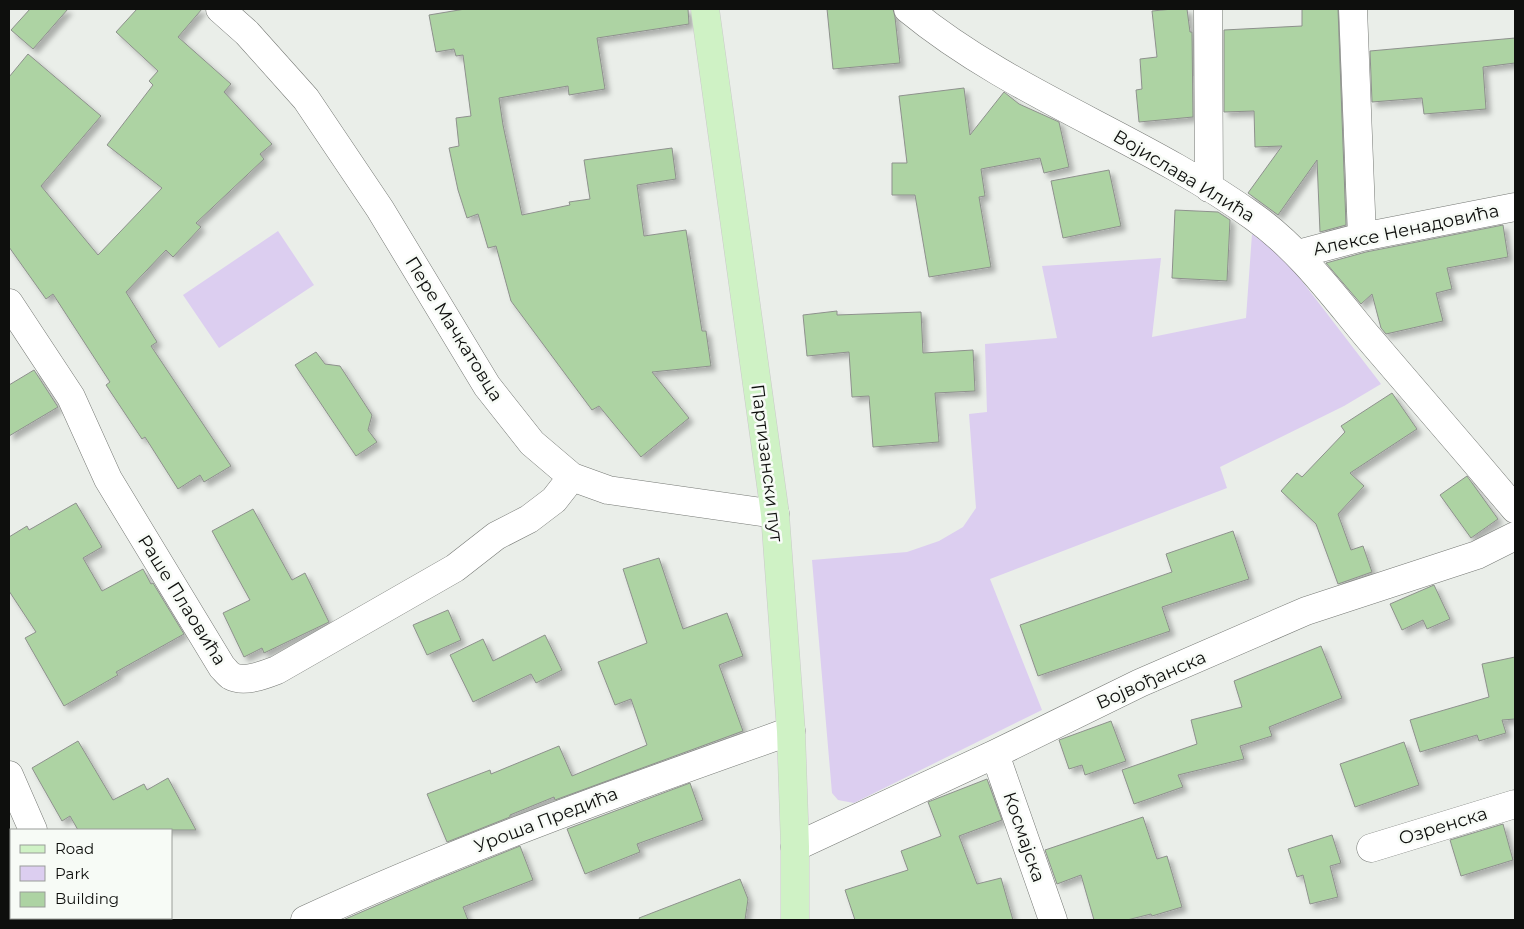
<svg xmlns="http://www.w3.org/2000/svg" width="1524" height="929" font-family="Montserrat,sans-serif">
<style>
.green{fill:#dccef0}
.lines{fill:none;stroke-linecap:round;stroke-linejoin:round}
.stream{stroke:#9782b5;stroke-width:10}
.building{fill:#add3a3;stroke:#8e918d;filter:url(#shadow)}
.minor-casing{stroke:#767975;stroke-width:29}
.major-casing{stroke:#cacaca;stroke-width:29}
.minor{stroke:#fff;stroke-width:28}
.major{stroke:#cff2c5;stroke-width:28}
.labels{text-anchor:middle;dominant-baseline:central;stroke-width:5;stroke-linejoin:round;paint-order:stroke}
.street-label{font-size:18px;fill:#0e0f0d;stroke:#f7fbf6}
</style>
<defs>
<filter id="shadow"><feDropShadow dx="4.5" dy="4.5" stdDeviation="2.5" flood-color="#0004"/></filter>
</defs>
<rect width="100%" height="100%" fill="#eaeee9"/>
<path class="green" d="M 278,231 L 314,285 L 219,348 L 183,295 Z
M 1252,234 L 1282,255 L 1381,384 L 1344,406 L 1220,467 L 1227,488 L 990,579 L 1042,710 L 854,803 L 838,800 L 832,793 L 812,560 L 907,552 L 939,541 L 963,527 L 976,508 L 969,414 L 987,412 L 985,344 L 1057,338 L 1042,266 L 1161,258 L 1152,337 L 1246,318 Z"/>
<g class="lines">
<path class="stream" d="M 9,842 L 11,848
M 43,918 L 44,920"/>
</g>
<path class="building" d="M 30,9 L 68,9 L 33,49 L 11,30 Z
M 137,9 L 202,9 L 178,37 L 231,84 L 224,92 L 272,144 L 260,154 L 264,159 L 196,223 L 201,227 L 173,257 L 166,250 L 126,292 L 157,342 L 151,346 L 231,466 L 204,482 L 200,475 L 178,489 L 145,437 L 142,439 L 106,385 L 110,382 L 53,294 L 46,299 L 9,247 L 9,77 L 28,54 L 101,116 L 41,186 L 98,255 L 162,188 L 107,145 L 153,85 L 149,81 L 158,71 L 116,32 Z
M 465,9 L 688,9 L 689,24 L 597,38 L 605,89 L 569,95 L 568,86 L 499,98 L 503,125 L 522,215 L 570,205 L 569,202 L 590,199 L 584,160 L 672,148 L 676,179 L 637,185 L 644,236 L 686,230 L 702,331 L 706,331 L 711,366 L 652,372 L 689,418 L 641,457 L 599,406 L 592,410 L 511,301 L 496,246 L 488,248 L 478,214 L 467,218 L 458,190 L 449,148 L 459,146 L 456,118 L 471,116 L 463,55 L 456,56 L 454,49 L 436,52 L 429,15 Z
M 827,9 L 893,9 L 895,17 L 900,63 L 833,69 Z
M 1173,9 L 1187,9 L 1190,32 L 1192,32 L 1193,117 L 1139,122 L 1136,90 L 1142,89 L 1140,59 L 1157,57 L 1152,11 Z
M 1302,9 L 1338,9 L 1346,225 L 1320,232 L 1317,160 L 1278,215 L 1248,193 L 1282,146 L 1255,147 L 1254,111 L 1224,112 L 1224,30 L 1302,26 Z
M 1515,38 L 1515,63 L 1483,67 L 1486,109 L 1424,114 L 1422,98 L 1372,102 L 1370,51 Z
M 964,88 L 970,135 L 1004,92 L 1019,104 L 1059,122 L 1069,167 L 1044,173 L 1040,158 L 981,169 L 985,196 L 979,197 L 991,267 L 929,277 L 915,195 L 892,195 L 892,163 L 907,163 L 899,96 Z
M 1109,170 L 1121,226 L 1063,238 L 1051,181 Z
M 1175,210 L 1218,212 L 1230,220 L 1227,281 L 1172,278 Z
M 1503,225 L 1508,257 L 1447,268 L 1452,289 L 1436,293 L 1443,321 L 1386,334 L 1381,328 L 1372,294 L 1361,304 L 1326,263 L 1366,252 Z
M 837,311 L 837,315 L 921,312 L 923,353 L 973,350 L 975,391 L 935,393 L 939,442 L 873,447 L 869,396 L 852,397 L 849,352 L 807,356 L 803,315 Z
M 316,352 L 325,364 L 340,366 L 372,415 L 368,430 L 377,442 L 356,456 L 295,365 Z
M 34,370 L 58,407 L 9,436 L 9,385 Z
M 1392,393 L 1417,429 L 1350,473 L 1364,486 L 1338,514 L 1351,550 L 1363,546 L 1372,572 L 1338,584 L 1316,524 L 1281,491 L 1297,473 L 1302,477 L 1345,432 L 1341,426 Z
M 1467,476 L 1498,519 L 1471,538 L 1440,495 Z
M 76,503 L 102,547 L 83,558 L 102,591 L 143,569 L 151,584 L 153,583 L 184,634 L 116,672 L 118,675 L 64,706 L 25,638 L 36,632 L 9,591 L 9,537 L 27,526 L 29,530 Z
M 253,509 L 292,580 L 305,573 L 329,622 L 264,653 L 262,648 L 244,657 L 223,613 L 250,600 L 212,531 Z
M 1233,531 L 1249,579 L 1162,607 L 1170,631 L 1038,676 L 1020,625 L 1172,572 L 1166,554 Z
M 659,558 L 683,629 L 727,613 L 743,656 L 719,665 L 743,731 L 555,800 L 554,797 L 510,815 L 510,817 L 447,842 L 427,794 L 490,770 L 491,774 L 559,746 L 572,776 L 647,745 L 631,699 L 615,705 L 598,662 L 647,643 L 623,569 Z
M 1434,585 L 1450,619 L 1427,629 L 1423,620 L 1402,630 L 1390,604 Z
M 448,610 L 461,640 L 427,655 L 413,625 Z
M 545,635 L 562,670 L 536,683 L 531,674 L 473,702 L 450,655 L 483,639 L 493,661 Z
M 1321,646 L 1342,698 L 1269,727 L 1272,736 L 1240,746 L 1244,759 L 1178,775 L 1183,787 L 1134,804 L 1122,770 L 1197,744 L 1191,720 L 1242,707 L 1234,681 Z
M 1515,657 L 1515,719 L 1502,720 L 1506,733 L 1479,741 L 1477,735 L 1420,752 L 1410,720 L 1489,697 L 1482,664 Z
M 1111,721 L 1126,761 L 1085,775 L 1082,765 L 1069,769 L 1059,740 Z
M 78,741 L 113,800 L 144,784 L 147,790 L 168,778 L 196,830 L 78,830 L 70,816 L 62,821 L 32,768 Z
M 1404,742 L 1419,785 L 1355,807 L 1340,764 Z
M 987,779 L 1002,820 L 959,836 L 977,884 L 1001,878 L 1013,920 L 855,920 L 845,890 L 908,870 L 901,851 L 941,836 L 928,802 Z
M 690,783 L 703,820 L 637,844 L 640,852 L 585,874 L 567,829 Z
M 1143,817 L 1157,859 L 1167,856 L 1182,907 L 1152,916 L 1151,914 L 1127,920 L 1094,920 L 1081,875 L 1057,884 L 1045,850 Z
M 1503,824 L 1513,860 L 1461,876 L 1450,840 Z
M 1332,835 L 1341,863 L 1330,866 L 1338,897 L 1310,904 L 1303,875 L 1297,877 L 1288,849 Z
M 520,846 L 533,880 L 463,907 L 468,920 L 343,920 L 431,882 Z
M 740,879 L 748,899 L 745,920 L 640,920 L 639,918 Z"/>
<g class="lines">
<defs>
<path id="minor" d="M 220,9 L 247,33 L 306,99 L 380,209 L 487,386 L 532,443 L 572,477 L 608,490 L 775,514
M 908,9 C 1012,95 1145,138 1254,217 C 1299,249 1332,294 1367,336 C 1416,393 1466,451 1515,509
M 1208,9 L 1209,188
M 1353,9 L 1362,237
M 1298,254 L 1362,237 L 1515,207
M 9,303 L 71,397 L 108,479 L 222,667 C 225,670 228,674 231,676 C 244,683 264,675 277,670 L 455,568 L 496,536 L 529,519 L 554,500 L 572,477
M 995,754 L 1053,920
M 9,775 L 33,830
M 795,847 L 995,754 L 1140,683 L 1306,611 L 1477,555 L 1515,536
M 1371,848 L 1515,804
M 75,918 L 76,920
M 305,920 C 463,847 627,789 791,731"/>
<path id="major" d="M 705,9 L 775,514 L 791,731 L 795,847 L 795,920"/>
</defs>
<use href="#minor" class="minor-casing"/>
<use href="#major" class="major-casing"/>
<use href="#minor" class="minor"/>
<use href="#major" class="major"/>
</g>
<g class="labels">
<g class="street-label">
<text transform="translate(1184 176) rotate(31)">Војислава Илића</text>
<text transform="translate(1406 230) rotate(-12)">Алексе Ненадовића</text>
<text transform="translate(454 329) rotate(58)">Пере Мачкатовца</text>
<text transform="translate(767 463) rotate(83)">Партизански пут</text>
<text transform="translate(182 600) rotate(58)">Раше Плаовића</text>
<text transform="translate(1151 680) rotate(-24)">Војвођанска</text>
<text transform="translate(546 820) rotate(-21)">Уроша Предића</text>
<text transform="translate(1443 826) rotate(-17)">Озренска</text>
<text transform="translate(1024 837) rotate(71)">Космајска</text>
</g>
</g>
<rect width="1524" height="929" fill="none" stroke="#0e0f0d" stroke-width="20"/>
<rect x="10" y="829" width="162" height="90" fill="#f7fbf6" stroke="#9a9d99"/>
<rect x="20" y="845" width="25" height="8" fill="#cff2c5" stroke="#9a9d99"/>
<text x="55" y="854" font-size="15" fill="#0e0f0d">Road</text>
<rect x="20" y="866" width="25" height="15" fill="#dccef0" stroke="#9a9d99"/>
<text x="55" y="879" font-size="15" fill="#0e0f0d">Park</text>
<rect x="20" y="892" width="25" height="15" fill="#add3a3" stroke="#9a9d99"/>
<text x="55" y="904" font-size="15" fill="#0e0f0d">Building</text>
</svg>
